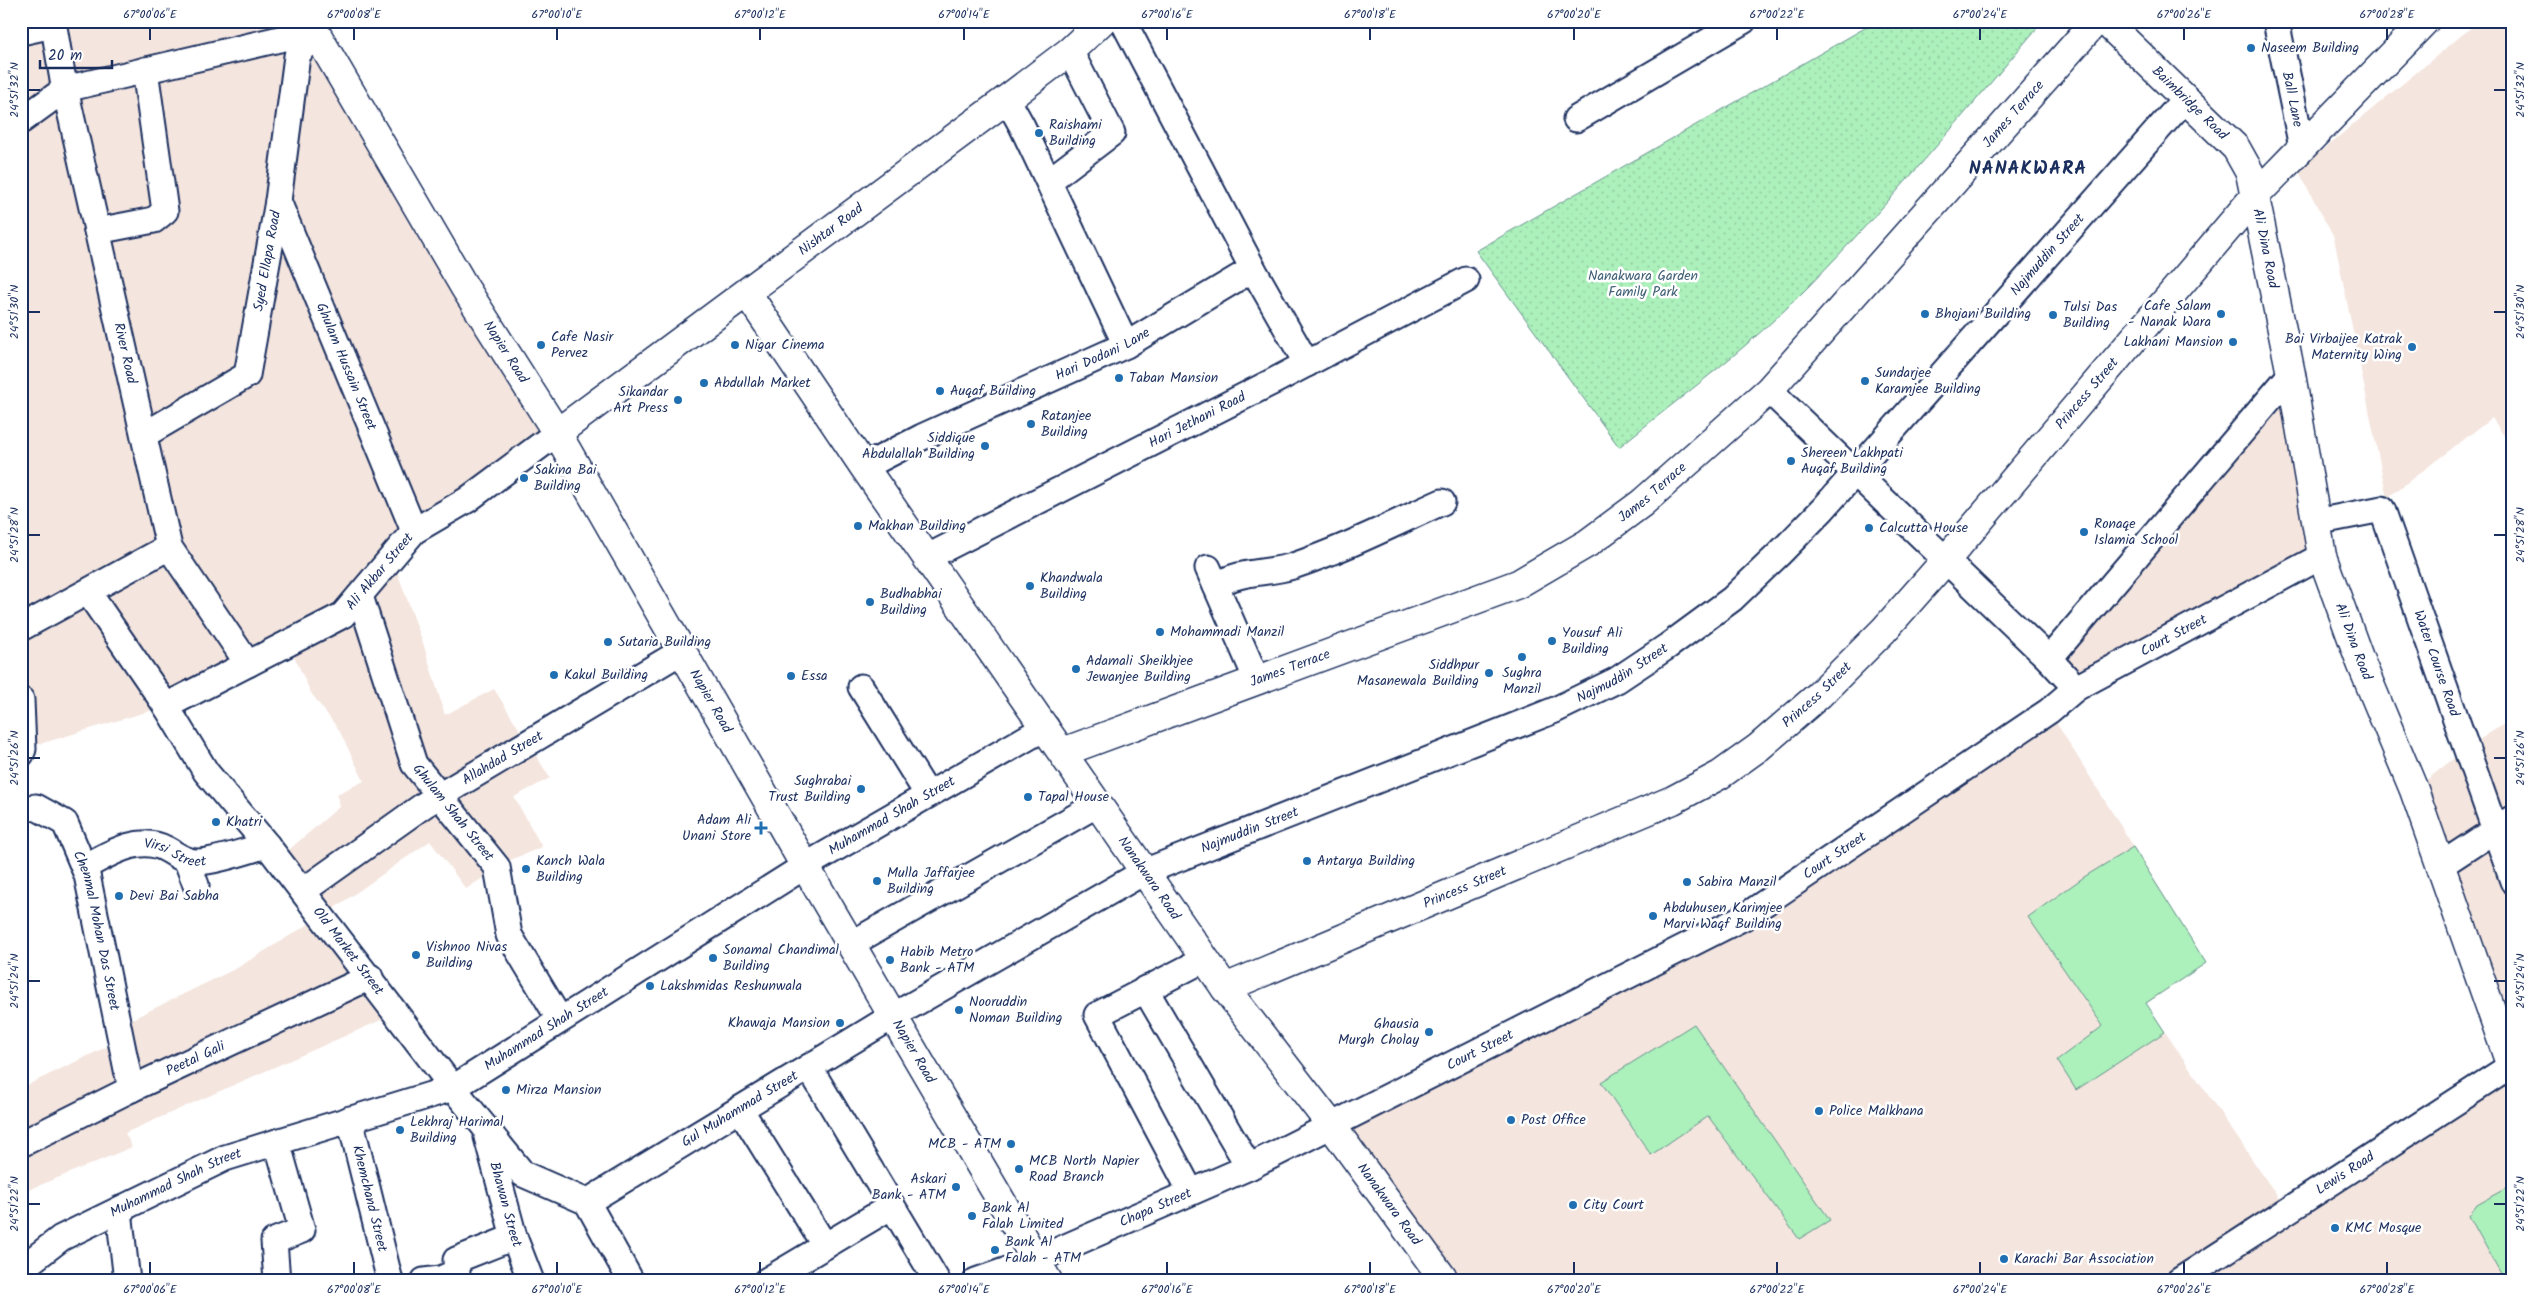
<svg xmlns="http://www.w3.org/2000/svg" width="2534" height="1302" font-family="Kalam,sans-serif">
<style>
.built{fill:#f4e5de}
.grass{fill:#acf0bb;stroke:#64908c}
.park{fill:url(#park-dots);stroke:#64908c}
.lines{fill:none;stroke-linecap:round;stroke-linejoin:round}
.street-casing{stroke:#1b2f5e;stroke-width:29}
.secondary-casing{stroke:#1b2f5e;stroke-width:31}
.primary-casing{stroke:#1b2f5e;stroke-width:31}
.street{stroke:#fff;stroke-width:25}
.secondary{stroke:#fff;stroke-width:28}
.primary{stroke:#fff;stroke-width:28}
.ticks{fill:none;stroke:#1b2f5e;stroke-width:2}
.poi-dot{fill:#1f6fb2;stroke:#fff;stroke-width:2}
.labels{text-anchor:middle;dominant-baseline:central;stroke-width:5;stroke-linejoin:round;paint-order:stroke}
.poi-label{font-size:14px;fill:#1b2f5e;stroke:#fff;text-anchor:start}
.street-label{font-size:14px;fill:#1b2f5e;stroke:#fff}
.park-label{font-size:14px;fill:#3f5f75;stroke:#fff}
.district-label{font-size:19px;font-weight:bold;letter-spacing:1px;fill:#1b2f5e;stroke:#fff}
.neatline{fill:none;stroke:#1b2f5e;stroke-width:2}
.ticks-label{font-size:12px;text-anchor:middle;fill:#1b2f5e}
</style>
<defs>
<pattern id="park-dots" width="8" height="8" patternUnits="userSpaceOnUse" patternTransform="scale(1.25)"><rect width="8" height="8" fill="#acf0bb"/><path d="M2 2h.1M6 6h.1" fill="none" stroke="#93cea3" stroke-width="1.8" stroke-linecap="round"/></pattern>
</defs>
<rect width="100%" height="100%" fill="#fff"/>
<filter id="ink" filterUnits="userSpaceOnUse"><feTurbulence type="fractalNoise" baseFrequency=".02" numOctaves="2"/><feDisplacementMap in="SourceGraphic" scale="10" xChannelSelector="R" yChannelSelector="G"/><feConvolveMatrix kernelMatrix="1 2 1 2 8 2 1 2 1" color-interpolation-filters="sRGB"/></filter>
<g filter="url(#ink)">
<path class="built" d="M 21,21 L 309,21 L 550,424 L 392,558 L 423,643 L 445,715 L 494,689 L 550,778 L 514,797 L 542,847 L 510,860 L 466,889 L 430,841 L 323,916 L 397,1013 L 125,1133 L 132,1147 L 21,1193 L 21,1088 L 121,1040 L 118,1026 L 237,968 L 322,916 L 277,860 L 339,807 L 337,794 L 364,781 L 339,730 L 311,693 L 288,643 L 166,706 L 23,749 L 21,754 Z
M 2479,21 L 2513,21 L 2513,449 L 2492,418 L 2387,498 L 2334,238 L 2298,170 Z
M 2291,374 L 2322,556 L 2076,688 L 2049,659 Z
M 2049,711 L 2206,963 L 2146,1004 L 2286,1209 L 2513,1080 L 2513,1281 L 1429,1281 L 1325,1130 L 1744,917 Z
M 2513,718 L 2513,1047 L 2414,790 L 2468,747 Z"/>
<path class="grass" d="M 2133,847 L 2206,963 L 2146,1003 L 2165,1032 L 2076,1090 L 2057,1060 L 2103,1026 L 2028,917 L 2084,877 Z
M 1694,1024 L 1830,1220 L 1799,1239 L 1708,1116 L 1651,1155 L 1601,1082 Z
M 2513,1185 L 2513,1281 L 2505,1281 L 2469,1216 L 2477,1205 Z"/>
<path class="park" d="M 1877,21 L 2043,21 C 1966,112 1890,203 1807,288 C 1750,347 1683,395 1619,447 L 1476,251 Z"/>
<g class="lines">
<defs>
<g id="street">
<path id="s1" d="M 53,21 L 63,80 L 169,547 L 248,664"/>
<path d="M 1123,21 L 1253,269 L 1307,364"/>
<path id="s2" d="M 2276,21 L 2302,147"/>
<path d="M 21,32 L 53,25"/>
<path d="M 1007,99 L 1022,126 L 1126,345"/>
<path d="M 1576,119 L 1743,21"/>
<path d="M 21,121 L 65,89 L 314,31"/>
<path d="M 1049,181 L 1112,133 L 1070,51"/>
<path id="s3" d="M 278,201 L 414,531"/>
<path d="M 97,231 L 154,220 L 165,211 L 145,70"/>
<path d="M 1769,390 L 2049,659 L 2076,688"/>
<path id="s4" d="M 144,435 L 247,375 L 278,201 L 297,56 L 314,31"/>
<path id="s5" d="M 864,467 L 922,437 L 1126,345 L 1253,269"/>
<path id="s6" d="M 2316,522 L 2382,509 L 2513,881"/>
<path id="s7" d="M 928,557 L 1274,381 L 1466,280"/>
<path d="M 1208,568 L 1257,680"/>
<path d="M 1216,586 C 1239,570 1267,574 1293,566 C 1344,549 1393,524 1442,502"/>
<path id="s8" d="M 88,592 L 166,706 L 206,772 L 267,845 L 453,1088 L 523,1174 L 587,1202 L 631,1281"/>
<path id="s9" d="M 360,596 L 414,764 L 497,867 L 509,935 L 560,1020"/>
<path d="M 21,628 L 169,547"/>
<path d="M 2049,659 L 2291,374"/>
<path d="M 861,687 L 928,795"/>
<path d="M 21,700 L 23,749 L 21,754"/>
<path id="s10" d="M 166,706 L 343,615 L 414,531 L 467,500 L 557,433"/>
<path id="s11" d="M 21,809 L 36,807 L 65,823 L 87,875 L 131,1089"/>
<path d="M 187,861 L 196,885"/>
<path d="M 2441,865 L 2513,818"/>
<path id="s12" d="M 84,867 C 108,855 138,834 166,849 C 176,854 184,862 197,862 C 215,862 249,850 267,845"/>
<path id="s13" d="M 303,891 L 424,805 L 682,651"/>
<path d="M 851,944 L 1098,804"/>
<path d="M 1145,989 L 1249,1167"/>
<path d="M 809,1067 L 937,1281"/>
<path d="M 740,1109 L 825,1246"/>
<path id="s14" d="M 350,1119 L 390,1281"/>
<path id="s15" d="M 487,1137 L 514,1237 L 531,1281"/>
<path d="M 277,1142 L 302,1230 L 274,1241 L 277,1281"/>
<path id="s16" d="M 21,1144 L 127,1091 L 370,977"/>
<path d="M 1191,1192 L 1097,1015 L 1205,959"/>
<path id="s17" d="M 587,1202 L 893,1016 L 1144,872 L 1555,710 L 1617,680 L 1668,646 L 1732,599 L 1779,554 L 1823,509 L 2185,99"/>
<path d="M 119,1211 L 127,1281"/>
<path id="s18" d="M 21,1269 L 61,1238 L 225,1158 L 453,1088 L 805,866 L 1046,727"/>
<path d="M 424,1281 L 441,1279 L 457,1272 L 456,1260 L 514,1237"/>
<path d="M 766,1281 L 892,1206"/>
<path id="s19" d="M 976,1281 L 1036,1260 L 1249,1167 L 1744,917 L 2049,711 L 2076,688 L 2322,556"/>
<path id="s20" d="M 2179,1281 L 2511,1066"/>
</g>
<g id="secondary">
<path id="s21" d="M 2105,21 L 2236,148 L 2250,173 L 2291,374 L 2322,556 L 2361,663 L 2414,790 L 2513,1072"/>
<path id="s22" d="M 747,293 L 864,467 L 1225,988 L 1331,1125 L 1445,1281"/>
<path id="s23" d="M 1063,752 L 1518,584 L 1588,543 L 1642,503 L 1769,390 L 2096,21"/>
<path id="s24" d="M 1225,988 L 1673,800 L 1720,775 L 1759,747 L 1819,695 L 1884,630 L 1945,561 L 2255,196 L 2425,21"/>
</g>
<g id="primary">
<path id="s25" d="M 309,21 L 465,288 L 557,433 L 805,866 L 1048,1281"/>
<path id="s26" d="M 557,433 L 1007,99 L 1070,51 L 1102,21"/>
</g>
</defs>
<use href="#street" class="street-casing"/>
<use href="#secondary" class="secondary-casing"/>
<use href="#primary" class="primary-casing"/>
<use href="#street" class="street"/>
<use href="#secondary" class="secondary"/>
<use href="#primary" class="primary"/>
</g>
</g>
<path class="ticks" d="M 150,28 L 150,40M 354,28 L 354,40M 557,28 L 557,40M 760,28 L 760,40M 964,28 L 964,40M 1167,28 L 1167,40M 1370,28 L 1370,40M 1574,28 L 1574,40M 1777,28 L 1777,40M 1980,28 L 1980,40M 2184,28 L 2184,40M 2387,28 L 2387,40M 28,90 L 40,90M 2494,90 L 2506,90M 28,312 L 40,312M 2494,312 L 2506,312M 28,535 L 40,535M 2494,535 L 2506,535M 28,758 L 40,758M 2494,758 L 2506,758M 28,981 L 40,981M 2494,981 L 2506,981M 28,1204 L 40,1204M 2494,1204 L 2506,1204M 150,1262 L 150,1274M 354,1262 L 354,1274M 557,1262 L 557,1274M 760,1262 L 760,1274M 964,1262 L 964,1274M 1167,1262 L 1167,1274M 1370,1262 L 1370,1274M 1574,1262 L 1574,1274M 1777,1262 L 1777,1274M 1980,1262 L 1980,1274M 2184,1262 L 2184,1274M 2387,1262 L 2387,1274"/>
<g class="poi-dot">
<circle cx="2251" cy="48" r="5"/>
<circle cx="1039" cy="133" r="5"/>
<circle cx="1925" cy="314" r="5"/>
<circle cx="2221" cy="314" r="5"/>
<circle cx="2053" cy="315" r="5"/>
<circle cx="2233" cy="342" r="5"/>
<circle cx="541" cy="345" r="5"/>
<circle cx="735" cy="345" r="5"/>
<circle cx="2412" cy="347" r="5"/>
<circle cx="1119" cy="378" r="5"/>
<circle cx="1865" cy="381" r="5"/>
<circle cx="704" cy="383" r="5"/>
<circle cx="940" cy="391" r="5"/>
<circle cx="678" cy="400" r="5"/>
<circle cx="1031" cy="424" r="5"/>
<circle cx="985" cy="446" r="5"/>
<circle cx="1791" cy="461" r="5"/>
<circle cx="524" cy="478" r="5"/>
<circle cx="858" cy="526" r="5"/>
<circle cx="1869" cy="528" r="5"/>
<circle cx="2084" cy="532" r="5"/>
<circle cx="1030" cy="586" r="5"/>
<circle cx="870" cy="602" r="5"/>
<circle cx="1160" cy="632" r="5"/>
<circle cx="1552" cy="641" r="5"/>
<circle cx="608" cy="642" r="5"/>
<circle cx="1522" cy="657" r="5"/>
<circle cx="1076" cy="669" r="5"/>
<circle cx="1489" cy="673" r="5"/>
<circle cx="554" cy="675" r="5"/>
<circle cx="791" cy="676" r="5"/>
<circle cx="861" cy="789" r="5"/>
<circle cx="1028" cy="797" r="5"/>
<circle cx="216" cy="822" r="5"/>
<path d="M758.5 820.5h5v5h5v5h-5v5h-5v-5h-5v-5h5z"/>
<circle cx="1307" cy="861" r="5"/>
<circle cx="526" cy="869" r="5"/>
<circle cx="877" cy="881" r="5"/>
<circle cx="1687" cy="882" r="5"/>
<circle cx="119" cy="896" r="5"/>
<circle cx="1653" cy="916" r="5"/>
<circle cx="416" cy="955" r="5"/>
<circle cx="713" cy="958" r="5"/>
<circle cx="890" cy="960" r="5"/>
<circle cx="650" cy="986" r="5"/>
<circle cx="959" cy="1010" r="5"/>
<circle cx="840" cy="1023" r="5"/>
<circle cx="1429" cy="1032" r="5"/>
<circle cx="506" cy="1090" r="5"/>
<circle cx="1819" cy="1111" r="5"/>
<circle cx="1511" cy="1120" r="5"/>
<circle cx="400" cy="1130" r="5"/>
<circle cx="1011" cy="1144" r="5"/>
<circle cx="1019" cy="1169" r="5"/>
<circle cx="956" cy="1187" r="5"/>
<circle cx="1573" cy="1205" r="5"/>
<circle cx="972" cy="1216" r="5"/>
<circle cx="2335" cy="1228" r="5"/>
<circle cx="995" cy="1250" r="5"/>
<circle cx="2004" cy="1259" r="5"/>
</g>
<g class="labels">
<g class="poi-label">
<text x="2261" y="48">Naseem Building</text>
<text x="1049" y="125">Raishami<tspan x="1049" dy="16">Building</tspan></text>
<text x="2211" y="306" text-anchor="end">Cafe Salam<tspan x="2211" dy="16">- Nanak Wara</tspan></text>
<text x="2063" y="307">Tulsi Das<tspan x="2063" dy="16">Building</tspan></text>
<text x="1935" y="314">Bhojani Building</text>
<text x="551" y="337">Cafe Nasir<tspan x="551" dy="16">Pervez</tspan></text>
<text x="2402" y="339" text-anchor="end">Bai Virbaijee Katrak<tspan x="2402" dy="16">Maternity Wing</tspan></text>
<text x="2223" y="342" text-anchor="end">Lakhani Mansion</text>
<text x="745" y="345">Nigar Cinema</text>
<text x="1875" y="373">Sundarjee<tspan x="1875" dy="16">Karamjee Building</tspan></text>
<text x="1129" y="378">Taban Mansion</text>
<text x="714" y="383">Abdullah Market</text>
<text x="950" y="391">Auqaf Building</text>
<text x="668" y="392" text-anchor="end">Sikandar<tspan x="668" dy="16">Art Press</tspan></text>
<text x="1041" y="416">Ratanjee<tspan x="1041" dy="16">Building</tspan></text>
<text x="975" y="438" text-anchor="end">Siddique<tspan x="975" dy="16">Abdulallah Building</tspan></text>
<text x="1801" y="453">Shereen Lakhpati<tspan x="1801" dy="16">Auqaf Building</tspan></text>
<text x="534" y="470">Sakina Bai<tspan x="534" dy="16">Building</tspan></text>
<text x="2094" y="524">Ronaqe<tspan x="2094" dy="16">Islamia School</tspan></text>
<text x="868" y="526">Makhan Building</text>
<text x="1879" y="528">Calcutta House</text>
<text x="1040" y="578">Khandwala<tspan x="1040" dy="16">Building</tspan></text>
<text x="880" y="594">Budhabhai<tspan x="880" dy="16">Building</tspan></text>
<text x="1170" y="632">Mohammadi Manzil</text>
<text x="1562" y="633">Yousuf Ali<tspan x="1562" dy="16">Building</tspan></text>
<text x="618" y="642">Sutaria Building</text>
<text x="1086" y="661">Adamali Sheikhjee<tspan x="1086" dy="16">Jewanjee Building</tspan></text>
<text x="1479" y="665" text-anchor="end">Siddhpur<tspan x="1479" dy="16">Masanewala Building</tspan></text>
<text x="1522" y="673" text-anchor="middle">Sughra<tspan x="1522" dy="16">Manzil</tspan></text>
<text x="564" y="675">Kakul Building</text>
<text x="801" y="676">Essa</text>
<text x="851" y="781" text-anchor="end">Sughrabai<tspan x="851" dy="16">Trust Building</tspan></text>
<text x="1038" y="797">Tapal House</text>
<text x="751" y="820" text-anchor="end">Adam Ali<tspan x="751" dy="16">Unani Store</tspan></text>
<text x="226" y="822">Khatri</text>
<text x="536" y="861">Kanch Wala<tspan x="536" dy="16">Building</tspan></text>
<text x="1317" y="861">Antarya Building</text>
<text x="887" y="873">Mulla Jaffarjee<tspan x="887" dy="16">Building</tspan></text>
<text x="1697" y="882">Sabira Manzil</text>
<text x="129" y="896">Devi Bai Sabha</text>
<text x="1663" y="908">Abduhusen Karimjee<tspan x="1663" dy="16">Marvi Waqf Building</tspan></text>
<text x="426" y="947">Vishnoo Nivas<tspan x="426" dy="16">Building</tspan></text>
<text x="723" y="950">Sonamal Chandimal<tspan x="723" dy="16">Building</tspan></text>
<text x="900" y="952">Habib Metro<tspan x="900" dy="16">Bank - ATM</tspan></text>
<text x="660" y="986">Lakshmidas Reshunwala</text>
<text x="969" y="1002">Nooruddin<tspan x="969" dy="16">Noman Building</tspan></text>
<text x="830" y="1023" text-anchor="end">Khawaja Mansion</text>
<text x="1419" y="1024" text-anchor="end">Ghausia<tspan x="1419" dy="16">Murgh Cholay</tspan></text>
<text x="516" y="1090">Mirza Mansion</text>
<text x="1829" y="1111">Police Malkhana</text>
<text x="1521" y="1120">Post Office</text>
<text x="410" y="1122">Lekhraj Harimal<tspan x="410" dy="16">Building</tspan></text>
<text x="1001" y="1144" text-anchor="end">MCB - ATM</text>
<text x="1029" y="1161">MCB North Napier<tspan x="1029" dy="16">Road Branch</tspan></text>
<text x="946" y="1179" text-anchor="end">Askari<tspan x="946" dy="16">Bank - ATM</tspan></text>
<text x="1583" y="1205">City Court</text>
<text x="982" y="1208">Bank Al<tspan x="982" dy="16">Falah Limited</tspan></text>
<text x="2345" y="1228">KMC Mosque</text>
<text x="1005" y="1242">Bank Al<tspan x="1005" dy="16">Falah - ATM</tspan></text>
<text x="2014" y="1259">Karachi Bar Association</text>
</g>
<g class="street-label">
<text stroke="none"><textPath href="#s2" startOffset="80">Ball Lane</textPath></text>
<text stroke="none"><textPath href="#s21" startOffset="118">Baimbridge Road</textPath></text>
<text stroke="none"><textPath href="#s23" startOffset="1172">James Terrace</textPath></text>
<text stroke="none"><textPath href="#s26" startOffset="341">Nishtar Road</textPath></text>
<text stroke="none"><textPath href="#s21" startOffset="288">Ali Dina Road</textPath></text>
<text stroke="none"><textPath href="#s17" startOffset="1766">Najmuddin Street</textPath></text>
<text stroke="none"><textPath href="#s4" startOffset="235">Syed Ellapa Road</textPath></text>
<text stroke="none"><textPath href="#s25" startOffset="385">Napier Road</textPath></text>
<text stroke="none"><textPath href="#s1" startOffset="340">River Road</textPath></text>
<text stroke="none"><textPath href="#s5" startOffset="264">Hari Dodani Lane</textPath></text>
<text stroke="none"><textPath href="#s3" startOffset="179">Ghulam Hussain Street</textPath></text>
<text stroke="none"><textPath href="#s24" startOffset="1070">Princess Street</textPath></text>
<text stroke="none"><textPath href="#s7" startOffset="302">Hari Jethani Road</textPath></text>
<text stroke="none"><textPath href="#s23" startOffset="648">James Terrace</textPath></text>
<text stroke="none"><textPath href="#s10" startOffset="256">Ali Akbar Street</textPath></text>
<text stroke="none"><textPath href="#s19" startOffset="1365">Court Street</textPath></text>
<text stroke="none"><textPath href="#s21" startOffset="692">Ali Dina Road</textPath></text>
<text stroke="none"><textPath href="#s6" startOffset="231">Water Course Road</textPath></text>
<text stroke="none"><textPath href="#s23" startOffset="242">James Terrace</textPath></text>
<text stroke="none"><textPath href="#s17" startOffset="1166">Najmuddin Street</textPath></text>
<text stroke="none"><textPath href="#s24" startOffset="665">Princess Street</textPath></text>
<text stroke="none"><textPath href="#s25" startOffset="790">Napier Road</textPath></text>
<text stroke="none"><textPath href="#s13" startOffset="240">Allahdad Street</textPath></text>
<text stroke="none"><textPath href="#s9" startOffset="239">Ghulam Shah Street</textPath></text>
<text stroke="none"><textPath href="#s18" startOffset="988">Muhammad Shah Street</textPath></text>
<text stroke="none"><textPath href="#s17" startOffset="761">Najmuddin Street</textPath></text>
<text stroke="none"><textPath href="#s12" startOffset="98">Virsi Street</textPath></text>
<text stroke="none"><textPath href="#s19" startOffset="960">Court Street</textPath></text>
<text stroke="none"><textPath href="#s22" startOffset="710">Nanakwara Road</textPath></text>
<text stroke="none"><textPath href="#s24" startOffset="260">Princess Street</textPath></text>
<text stroke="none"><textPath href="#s11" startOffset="161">Chenmal Mohan Das Street</textPath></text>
<text stroke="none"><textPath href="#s8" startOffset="444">Old Market Street</textPath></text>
<text stroke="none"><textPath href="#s18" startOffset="582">Muhammad Shah Street</textPath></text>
<text stroke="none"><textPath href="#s19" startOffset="555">Court Street</textPath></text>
<text stroke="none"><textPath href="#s25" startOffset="1195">Napier Road</textPath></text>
<text stroke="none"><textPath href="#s16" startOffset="194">Peetal Gali</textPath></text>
<text stroke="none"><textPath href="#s17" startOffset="179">Gul Muhammad Street</textPath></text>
<text stroke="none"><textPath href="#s20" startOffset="198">Lewis Road</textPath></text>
<text stroke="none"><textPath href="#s18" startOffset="178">Muhammad Shah Street</textPath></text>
<text stroke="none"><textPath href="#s14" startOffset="82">Khemchand Street</textPath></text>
<text stroke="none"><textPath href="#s22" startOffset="1115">Nanakwara Road</textPath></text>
<text stroke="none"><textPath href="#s15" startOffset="70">Bhawan Street</textPath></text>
<text stroke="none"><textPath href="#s19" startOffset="194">Chapa Street</textPath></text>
</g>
<g class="park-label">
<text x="1643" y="276">Nanakwara Garden<tspan x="1643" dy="16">Family Park</tspan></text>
</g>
<g class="district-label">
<text x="2028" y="169">NANAKWARA</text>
</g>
</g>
<rect width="2534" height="1302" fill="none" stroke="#fff" stroke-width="55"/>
<path d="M40 60v8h72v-8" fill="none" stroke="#1b2f5e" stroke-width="2.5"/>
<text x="48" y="60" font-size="15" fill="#1b2f5e" stroke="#ffffff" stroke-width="4" paint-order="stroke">20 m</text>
<rect x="28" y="28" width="2478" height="1246" class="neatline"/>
<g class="ticks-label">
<text x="150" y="18">67°00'06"E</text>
<text x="354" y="18">67°00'08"E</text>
<text x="557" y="18">67°00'10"E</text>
<text x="760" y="18">67°00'12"E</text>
<text x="964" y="18">67°00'14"E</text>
<text x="1167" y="18">67°00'16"E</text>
<text x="1370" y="18">67°00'18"E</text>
<text x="1574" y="18">67°00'20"E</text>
<text x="1777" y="18">67°00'22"E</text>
<text x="1980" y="18">67°00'24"E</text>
<text x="2184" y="18">67°00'26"E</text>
<text x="2387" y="18">67°00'28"E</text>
<text transform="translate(14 90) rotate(-90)" y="4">24°51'32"N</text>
<text transform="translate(2520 90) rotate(-90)" y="4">24°51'32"N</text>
<text transform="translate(14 312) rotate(-90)" y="4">24°51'30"N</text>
<text transform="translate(2520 312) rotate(-90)" y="4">24°51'30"N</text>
<text transform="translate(14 535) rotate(-90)" y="4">24°51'28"N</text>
<text transform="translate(2520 535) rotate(-90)" y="4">24°51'28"N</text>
<text transform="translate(14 758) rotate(-90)" y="4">24°51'26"N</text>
<text transform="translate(2520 758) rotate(-90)" y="4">24°51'26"N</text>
<text transform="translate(14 981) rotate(-90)" y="4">24°51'24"N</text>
<text transform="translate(2520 981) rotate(-90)" y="4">24°51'24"N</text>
<text transform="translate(14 1204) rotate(-90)" y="4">24°51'22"N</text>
<text transform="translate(2520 1204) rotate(-90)" y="4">24°51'22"N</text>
<text x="150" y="1293">67°00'06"E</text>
<text x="354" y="1293">67°00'08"E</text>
<text x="557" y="1293">67°00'10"E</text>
<text x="760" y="1293">67°00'12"E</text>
<text x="964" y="1293">67°00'14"E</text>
<text x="1167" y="1293">67°00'16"E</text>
<text x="1370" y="1293">67°00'18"E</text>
<text x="1574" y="1293">67°00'20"E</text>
<text x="1777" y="1293">67°00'22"E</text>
<text x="1980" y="1293">67°00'24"E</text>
<text x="2184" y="1293">67°00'26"E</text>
<text x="2387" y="1293">67°00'28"E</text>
</g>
</svg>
